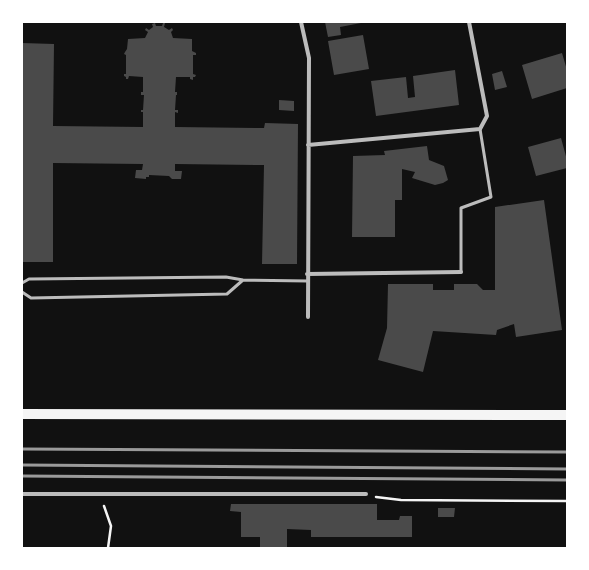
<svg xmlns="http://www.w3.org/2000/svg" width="589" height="570" font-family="'PT Serif',serif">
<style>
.building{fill:#4a4a4a}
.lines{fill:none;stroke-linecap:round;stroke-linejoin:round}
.path{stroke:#f5f5f5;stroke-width:2.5}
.service{stroke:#bcbcbc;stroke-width:3}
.minor{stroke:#bcbcbc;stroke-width:4}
.primary{stroke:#f5f5f5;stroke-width:10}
.rail{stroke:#9a9a9a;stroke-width:3}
</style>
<rect width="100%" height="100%" fill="#111"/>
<path class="building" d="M 325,22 L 361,22 L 361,23 L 340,27 L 341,35 L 328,37 Z
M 155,23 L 156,26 L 162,26 L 163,23 L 165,23 L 164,27 L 169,30 L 172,28 L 173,30 L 171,32 L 173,38 L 192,39 L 192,51 L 196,53 L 196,55 L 193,55 L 193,74 L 196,75 L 195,77 L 193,77 L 193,80 L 190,79 L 190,77 L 176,77 L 175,92 L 177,92 L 177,95 L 176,95 L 175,110 L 178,110 L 178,113 L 175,112 L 175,127 L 264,128 L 265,123 L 298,124 L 297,264 L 262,264 L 264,165 L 175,164 L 175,171 L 182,171 L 181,179 L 172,179 L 169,176 L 149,175 L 149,177 L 146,177 L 146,179 L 135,178 L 136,170 L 142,170 L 143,164 L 53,163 L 53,262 L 22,262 L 22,43 L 54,44 L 53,126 L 143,127 L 143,112 L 141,112 L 141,110 L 143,110 L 144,95 L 141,95 L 141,92 L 143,92 L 143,77 L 129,76 L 128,79 L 126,79 L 126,77 L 124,76 L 124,74 L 126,74 L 126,55 L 124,54 L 125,52 L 127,49 L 128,39 L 145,38 L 148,32 L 145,30 L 146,28 L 149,30 L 153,27 L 152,24 Z
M 363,35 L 369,69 L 334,75 L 328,41 Z
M 562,53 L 567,70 L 567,88 L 532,99 L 522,65 Z
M 455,70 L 459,105 L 376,116 L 371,81 L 406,77 L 408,98 L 415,97 L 413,76 Z
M 502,71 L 507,87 L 495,90 L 492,74 Z
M 279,100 L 294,101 L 294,111 L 279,110 Z
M 561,138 L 567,160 L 567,168 L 536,176 L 528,147 Z
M 427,146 L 429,160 L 444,166 L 448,180 L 443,183 L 435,185 L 412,178 L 415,172 L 402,169 L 402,200 L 395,200 L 395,237 L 352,237 L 353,156 L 385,155 L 384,151 Z
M 544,200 L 562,330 L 516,337 L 514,324 L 497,330 L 496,335 L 433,331 L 423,372 L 378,360 L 387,328 L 388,284 L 433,284 L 433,290 L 454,290 L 454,284 L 477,284 L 483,290 L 495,290 L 495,207 Z
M 231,504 L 377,504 L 377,520 L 399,520 L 400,516 L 412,516 L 412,537 L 311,537 L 311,530 L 287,529 L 287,548 L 260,548 L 260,537 L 241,537 L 241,512 L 230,511 Z
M 438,508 L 455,508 L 454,517 L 438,517 Z"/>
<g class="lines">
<path class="path" d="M 376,497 L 401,500 L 567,501
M 104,506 L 111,526 L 108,548"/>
<path class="service" d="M 461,272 L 461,208 L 491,197 L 480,129
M 22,283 L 29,279 L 226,277 L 243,280 L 308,281
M 22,292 L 31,298 L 227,294 L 243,280"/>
<path class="minor" d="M 301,22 L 309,58 L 308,317
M 308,145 L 480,129 L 487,116 L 469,22
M 307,274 L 461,272
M 22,494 L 366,494"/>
<path class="primary" d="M 22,414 L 567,415"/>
<path class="rail" d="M 22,449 L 567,452
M 22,465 L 567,469
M 22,476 L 567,480"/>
</g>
<rect width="589" height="570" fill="none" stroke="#ffffff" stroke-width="46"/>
</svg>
